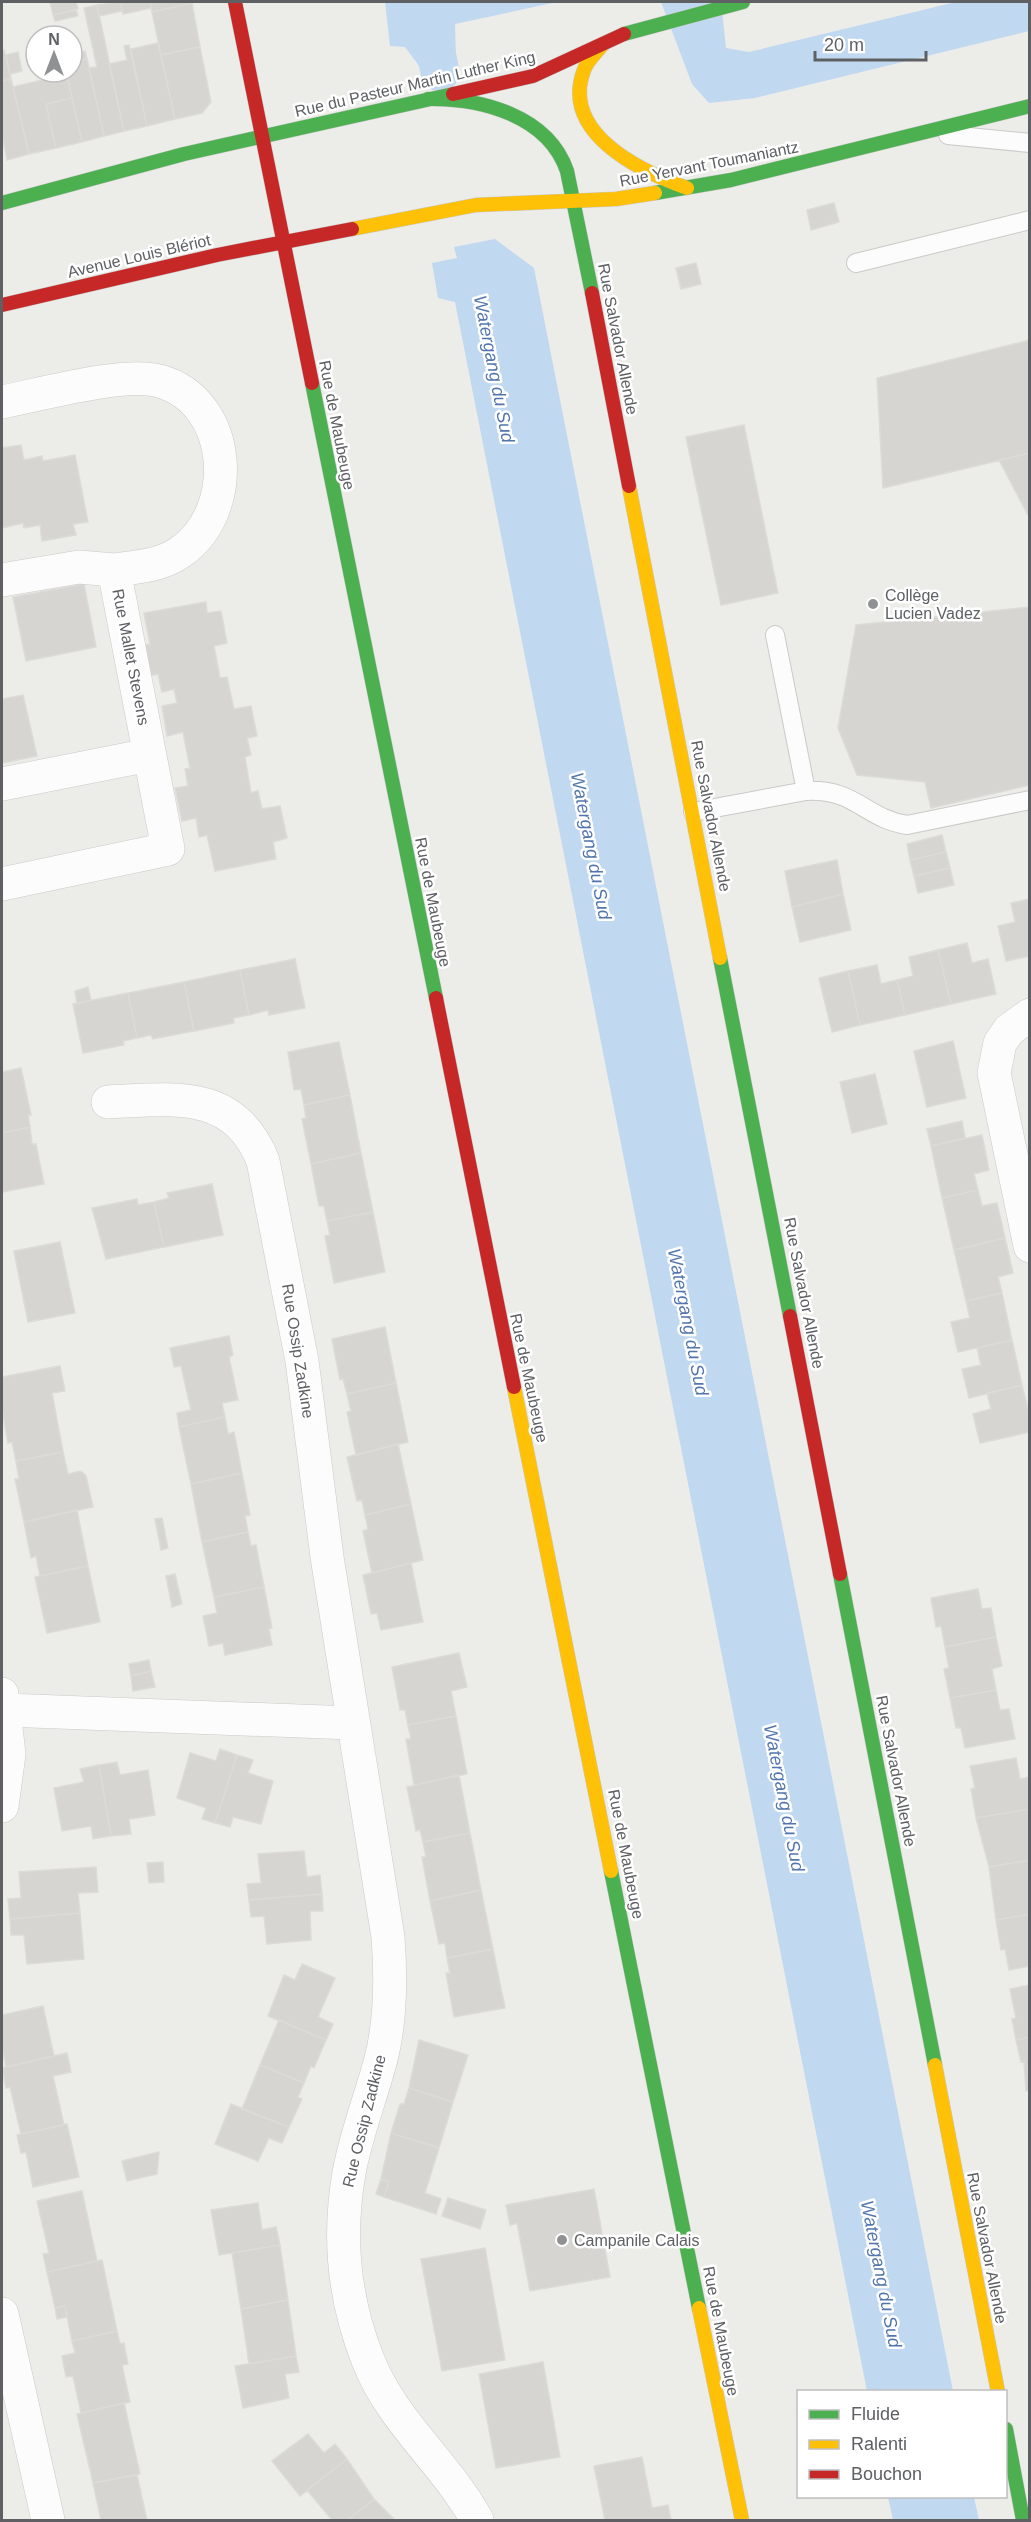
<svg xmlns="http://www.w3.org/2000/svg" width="1031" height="2522" font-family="Arial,sans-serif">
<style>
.water{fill:#c1d8f1}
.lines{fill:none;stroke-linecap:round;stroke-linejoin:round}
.canal{stroke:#c1d8f1;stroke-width:39}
.building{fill:#d6d5d2;stroke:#dcdbd7;stroke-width:1.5}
.lane-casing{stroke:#cacac9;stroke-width:20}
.street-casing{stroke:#cacac9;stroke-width:34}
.fast-casing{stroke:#c8c8c8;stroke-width:15}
.slow-casing{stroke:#c8c8c8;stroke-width:15}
.jam-casing{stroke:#c8c8c8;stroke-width:15}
.lane{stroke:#fcfcfc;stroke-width:18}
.street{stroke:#fcfcfc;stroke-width:33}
.fast{stroke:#4caf50;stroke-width:14}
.slow{stroke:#ffc107;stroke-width:14}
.jam{stroke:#c62828;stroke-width:14}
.poi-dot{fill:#909192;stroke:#fff;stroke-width:2}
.labels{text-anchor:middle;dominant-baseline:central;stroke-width:5;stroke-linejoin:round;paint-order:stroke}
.street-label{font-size:16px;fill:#5e6064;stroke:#fff}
.poi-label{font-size:16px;fill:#5e6064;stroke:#fff;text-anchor:start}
.water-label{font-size:18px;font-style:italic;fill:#5275ad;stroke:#fff}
</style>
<rect width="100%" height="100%" fill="#ecece8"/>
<path class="water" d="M 385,2 L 557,2 L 455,24 L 456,60 L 420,67 L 405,47 L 390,46 Z
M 661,2 L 721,2 L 726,48 L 749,52 L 956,2 L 1029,2 L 1029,31 L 755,98 L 709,103 L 692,84 Z
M 495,239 L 534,268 L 953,2391 L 867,2391 L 455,302 L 438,298 L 432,263 L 457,258 L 454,247 Z
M 888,2497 L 974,2497 L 979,2520 L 893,2520 Z"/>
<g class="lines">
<path class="canal" d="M 426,2 L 440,72"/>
</g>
<path class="building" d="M 50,2 L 76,2 L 78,9 L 53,15 Z
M 120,2 L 122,11 L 99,16 L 97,5 Z
M 120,2 L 150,2 L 151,8 L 123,14 Z
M 150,2 L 191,2 L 192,3 L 152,12 Z
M 192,3 L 200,47 L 161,55 L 152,12 Z
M 97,5 L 124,131 L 104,136 L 89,68 L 97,67 L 84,8 Z
M 76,10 L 78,16 L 55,21 L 53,15 Z
M 158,43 L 175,119 L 147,126 L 131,49 Z
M 129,45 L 147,126 L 124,131 L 109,64 L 127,60 L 124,46 Z
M 200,47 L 211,102 L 202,113 L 175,119 L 161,55 Z
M 4,50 L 11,79 L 2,81 L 2,51 Z
M 85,51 L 87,59 L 72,63 L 72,53 Z
M 18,52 L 22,71 L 10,74 L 6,55 Z
M 87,59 L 104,136 L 82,142 L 66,72 L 72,72 L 72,63 Z
M 67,74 L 72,98 L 46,104 L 56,148 L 29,154 L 13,87 Z
M 11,79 L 29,154 L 7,160 L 2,135 L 2,81 Z
M 72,98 L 82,142 L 56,148 L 46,104 Z
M 834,203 L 839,222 L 811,230 L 807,210 Z
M 696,263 L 701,284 L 681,289 L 676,268 Z
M 1030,340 L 1030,453 L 883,488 L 877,378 Z
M 744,425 L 778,593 L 721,605 L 686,437 Z
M 21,445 L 24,460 L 42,456 L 43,461 L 75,455 L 88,522 L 73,524 L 76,535 L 42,541 L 40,525 L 24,528 L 23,523 L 2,528 L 2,448 Z
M 1030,453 L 1030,516 L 1029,517 L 999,460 Z
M 84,584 L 96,647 L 26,661 L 13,597 Z
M 206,602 L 207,613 L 221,611 L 227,643 L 214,646 L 220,678 L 227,677 L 234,709 L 251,706 L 257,736 L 247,738 L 251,755 L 245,757 L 251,793 L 258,791 L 262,809 L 280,806 L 287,838 L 273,842 L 276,859 L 215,871 L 207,835 L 199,837 L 196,818 L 182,821 L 175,788 L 188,786 L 185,769 L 190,768 L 183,732 L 167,736 L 162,706 L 177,703 L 174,689 L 162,692 L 158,674 L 148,676 L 142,646 L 150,644 L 144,613 Z
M 1030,607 L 1030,785 L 931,808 L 925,782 L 857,775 L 838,728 L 856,625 Z
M 23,695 L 37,756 L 2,763 L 2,699 Z
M 942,835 L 946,852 L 910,860 L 907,844 Z
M 946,852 L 950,868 L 914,876 L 910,860 Z
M 837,860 L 843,894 L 792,907 L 785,871 Z
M 950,868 L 954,885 L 918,893 L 914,876 Z
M 843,894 L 851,930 L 800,942 L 792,907 Z
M 1030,899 L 1030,956 L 1006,961 L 998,926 L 1015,922 L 1011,903 Z
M 967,943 L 972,963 L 988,959 L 996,994 L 951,1004 L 938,950 Z
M 938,950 L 951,1004 L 905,1015 L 897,980 L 913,976 L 909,957 Z
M 295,959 L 305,1008 L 269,1015 L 268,1010 L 249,1015 L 240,970 Z
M 877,965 L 881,984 L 897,980 L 905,1015 L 860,1025 L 848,971 Z
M 240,970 L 249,1015 L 233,1018 L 234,1023 L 194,1031 L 184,982 Z
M 848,971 L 860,1025 L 832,1032 L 819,978 Z
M 184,982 L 194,1031 L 153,1039 L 151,1035 L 137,1038 L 128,993 Z
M 88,987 L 91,1000 L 77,1004 L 75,991 Z
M 128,993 L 137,1038 L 123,1041 L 124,1045 L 83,1053 L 73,1004 Z
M 953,1041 L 966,1098 L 927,1107 L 914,1051 Z
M 339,1042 L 350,1095 L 304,1105 L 301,1089 L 294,1090 L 288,1052 Z
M 21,1068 L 31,1115 L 28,1115 L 30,1127 L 2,1133 L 2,1072 Z
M 875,1074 L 887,1124 L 852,1133 L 840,1082 Z
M 350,1095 L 361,1153 L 311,1164 L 302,1119 L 306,1118 L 304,1105 Z
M 962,1121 L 965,1138 L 931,1146 L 927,1129 Z
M 30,1127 L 32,1144 L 36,1144 L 44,1184 L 2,1192 L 2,1133 Z
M 982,1135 L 989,1170 L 974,1174 L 978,1190 L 942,1198 L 931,1146 Z
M 361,1153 L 373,1212 L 327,1221 L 324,1206 L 319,1206 L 311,1164 Z
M 212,1184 L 223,1235 L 164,1247 L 154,1202 L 169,1198 L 167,1193 Z
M 978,1190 L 982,1206 L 997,1203 L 1005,1238 L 954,1250 L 942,1198 Z
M 137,1199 L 138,1205 L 154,1202 L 164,1247 L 106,1259 L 92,1208 Z
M 373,1212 L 385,1272 L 334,1283 L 325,1236 L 330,1235 L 327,1221 Z
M 1005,1238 L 1013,1273 L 998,1277 L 1002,1293 L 966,1301 L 954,1250 Z
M 60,1242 L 75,1313 L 28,1322 L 14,1251 Z
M 1002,1293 L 1012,1340 L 958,1352 L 951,1322 L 970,1318 L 966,1301 Z
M 385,1327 L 396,1383 L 347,1394 L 343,1379 L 340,1380 L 332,1339 Z
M 229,1336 L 233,1355 L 229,1357 L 238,1400 L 222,1403 L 225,1417 L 179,1427 L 177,1413 L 191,1410 L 181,1366 L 174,1367 L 170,1348 Z
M 1012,1340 L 1022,1385 L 969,1398 L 962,1369 L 981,1365 L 977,1348 Z
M 60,1366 L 65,1391 L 52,1393 L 63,1452 L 16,1461 L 12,1442 L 8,1443 L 2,1409 L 2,1377 Z
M 396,1383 L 408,1442 L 356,1455 L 347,1412 L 351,1411 L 347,1394 Z
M 1022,1385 L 1030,1417 L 1030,1432 L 980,1443 L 973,1414 L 991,1409 L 987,1393 Z
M 225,1417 L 228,1434 L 234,1432 L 242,1473 L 191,1484 L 179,1427 Z
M 398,1444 L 411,1504 L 365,1515 L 362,1500 L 357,1501 L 347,1457 Z
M 63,1452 L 68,1474 L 81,1471 L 86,1476 L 93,1507 L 24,1522 L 15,1479 L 19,1479 L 16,1461 Z
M 242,1473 L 250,1515 L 245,1516 L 248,1532 L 202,1542 L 191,1484 Z
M 411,1504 L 423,1560 L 372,1573 L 363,1531 L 368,1529 L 365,1515 Z
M 77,1510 L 88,1566 L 40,1576 L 36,1556 L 31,1558 L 24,1522 Z
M 162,1518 L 168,1548 L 161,1550 L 155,1519 Z
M 248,1532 L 251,1546 L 256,1545 L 264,1587 L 214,1597 L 202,1542 Z
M 411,1563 L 423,1622 L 381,1630 L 377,1613 L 371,1614 L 363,1575 Z
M 88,1566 L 100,1622 L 47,1633 L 35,1577 Z
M 175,1574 L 182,1604 L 172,1607 L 166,1576 Z
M 264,1587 L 272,1628 L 269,1629 L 272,1645 L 225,1655 L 223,1643 L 209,1646 L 203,1616 L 217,1613 L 214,1597 Z
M 978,1589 L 982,1609 L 991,1608 L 996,1637 L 945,1647 L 941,1626 L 936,1627 L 931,1598 Z
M 996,1637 L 1002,1666 L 992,1669 L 996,1690 L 950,1698 L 944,1669 L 949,1668 L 945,1647 Z
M 459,1653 L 467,1687 L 451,1691 L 456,1716 L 408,1725 L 405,1710 L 400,1710 L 392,1667 Z
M 149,1660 L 151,1671 L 131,1676 L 129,1664 Z
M 151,1671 L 155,1687 L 133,1691 L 131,1676 Z
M 996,1690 L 1000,1710 L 1009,1709 L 1015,1739 L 965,1748 L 961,1728 L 956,1728 L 950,1698 Z
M 456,1716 L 467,1774 L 414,1785 L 406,1739 L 411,1739 L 408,1725 Z
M 220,1749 L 237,1755 L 215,1823 L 202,1819 L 206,1808 L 177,1798 L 190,1753 L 216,1761 Z
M 237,1755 L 253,1760 L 248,1773 L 273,1781 L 261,1824 L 233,1817 L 230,1827 L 215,1823 Z
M 1016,1758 L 1020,1779 L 1029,1777 L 1030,1809 L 976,1818 L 971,1789 L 975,1788 L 970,1766 Z
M 117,1762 L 120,1775 L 148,1770 L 155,1815 L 129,1819 L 131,1834 L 111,1836 L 99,1765 Z
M 99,1765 L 111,1836 L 93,1839 L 91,1826 L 62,1831 L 54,1788 L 84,1782 L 80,1769 Z
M 459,1775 L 470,1833 L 423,1842 L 420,1830 L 416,1831 L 407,1787 Z
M 1030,1809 L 1030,1860 L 989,1867 L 976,1818 Z
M 470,1833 L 481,1890 L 430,1901 L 422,1857 L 426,1857 L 423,1842 Z
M 304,1851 L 307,1877 L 320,1875 L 322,1894 L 249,1900 L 247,1884 L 261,1883 L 258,1854 Z
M 1030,1860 L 1030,1914 L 996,1920 L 989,1867 Z
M 163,1862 L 164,1882 L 149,1883 L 147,1863 Z
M 96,1867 L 98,1892 L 78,1893 L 80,1913 L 10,1919 L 8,1899 L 21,1898 L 19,1872 Z
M 481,1890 L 493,1949 L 447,1958 L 445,1943 L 439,1944 L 430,1901 Z
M 322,1894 L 323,1911 L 310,1911 L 311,1940 L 267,1944 L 264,1916 L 251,1917 L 249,1900 Z
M 80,1913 L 84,1959 L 27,1964 L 24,1935 L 11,1935 L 10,1919 Z
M 1030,1914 L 1030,1966 L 1009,1970 L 1005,1949 L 1001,1950 L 996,1920 Z
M 493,1949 L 505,2008 L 454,2017 L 446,1973 L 450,1973 L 447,1958 Z
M 302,1964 L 335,1978 L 318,2017 L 333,2024 L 326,2040 L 268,2016 L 284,1975 L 295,1980 Z
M 1030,1985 L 1030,2037 L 1016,2040 L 1012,2019 L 1016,2018 L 1010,1989 Z
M 43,2006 L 54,2056 L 6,2067 L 2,2047 L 2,2015 Z
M 279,2020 L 326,2040 L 314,2068 L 311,2066 L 304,2083 L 260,2065 Z
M 1030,2037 L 1030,2090 L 1026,2091 L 1024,2061 L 1021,2062 L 1016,2040 Z
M 419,2040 L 468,2055 L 453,2102 L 409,2088 Z
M 67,2053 L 71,2072 L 53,2076 L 64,2125 L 21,2134 L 10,2087 L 6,2088 L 2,2068 Z
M 260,2065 L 304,2083 L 298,2097 L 302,2099 L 289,2127 L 242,2109 Z
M 409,2088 L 453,2102 L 439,2148 L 391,2133 L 400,2104 L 404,2104 Z
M 231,2104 L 289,2127 L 282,2143 L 269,2138 L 258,2161 L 215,2144 Z
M 67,2124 L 79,2177 L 33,2187 L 26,2152 L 21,2153 L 17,2135 Z
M 391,2133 L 439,2148 L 425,2193 L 441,2199 L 436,2214 L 384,2197 L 389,2182 L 381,2179 Z
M 159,2152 L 157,2174 L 127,2181 L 122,2161 Z
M 381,2179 L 389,2182 L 384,2197 L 376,2194 Z
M 594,2189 L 610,2277 L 530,2291 L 517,2223 L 510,2225 L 506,2205 Z
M 82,2191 L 97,2261 L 47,2272 L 43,2254 L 49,2253 L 37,2201 Z
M 448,2198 L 486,2210 L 480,2229 L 442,2216 Z
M 258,2203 L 262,2230 L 276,2227 L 280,2245 L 219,2255 L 211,2210 Z
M 280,2245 L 288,2300 L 241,2309 L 232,2253 Z
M 485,2248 L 505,2360 L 442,2371 L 421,2259 Z
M 102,2260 L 117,2331 L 72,2341 L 65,2306 L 55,2308 L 47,2272 Z
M 288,2300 L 296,2356 L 249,2364 L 241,2309 Z
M 65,2306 L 67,2317 L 57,2319 L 55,2308 Z
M 117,2331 L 120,2344 L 124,2343 L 128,2364 L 122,2365 L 130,2402 L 81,2413 L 73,2376 L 66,2377 L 62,2356 L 75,2353 L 72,2341 Z
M 296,2356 L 299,2372 L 285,2374 L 289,2398 L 243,2408 L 235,2366 Z
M 543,2362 L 560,2457 L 496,2468 L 479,2374 Z
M 124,2403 L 140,2474 L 93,2483 L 77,2414 Z
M 308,2434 L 324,2453 L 335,2444 L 347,2459 L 300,2496 L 272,2461 Z
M 642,2457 L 652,2508 L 668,2505 L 671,2520 L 605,2520 L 594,2466 Z
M 347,2459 L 374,2499 L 348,2520 L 332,2520 L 307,2490 Z
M 137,2475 L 147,2520 L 101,2520 L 93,2483 Z
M 374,2499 L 395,2520 L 348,2520 Z"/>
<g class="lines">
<defs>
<path id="lane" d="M 948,135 L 1030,143
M 856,263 L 1030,220
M 806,791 C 855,788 866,819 907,825 L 1030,800
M 693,812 L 806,791 L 775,635"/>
<path id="street" d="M 2,402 C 39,395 125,371 159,381 C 234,401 240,513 179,553 C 160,566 136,567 114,570 L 168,849 L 2,884
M 2,580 L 79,567 L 114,570
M 2,784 L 149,755
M 1030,1015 L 1009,1030 L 1000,1043 L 994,1073 L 1030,1246
M 108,1102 C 172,1099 234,1088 263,1161 L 302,1361 L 327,1557 L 388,1937 C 391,1977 391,2020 381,2059 C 371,2097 356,2134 349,2173 C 338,2236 344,2300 368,2360 C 392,2422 446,2463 477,2520
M 2,1694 L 9,1754 L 2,1806
M 5,1710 L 352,1723
M 2,2314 L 48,2520"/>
<path id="fast" d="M 624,34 L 743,2
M 428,99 C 480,98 548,115 567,171 L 592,293
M 655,193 L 731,180 L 1030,106
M 2,203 L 184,154 L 453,94
M 312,383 L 436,998
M 720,958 L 790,1316
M 840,1574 L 935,2065
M 611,1871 L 699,2308
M 1006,2429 L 1023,2520"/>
<path id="slow" d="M 603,44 C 597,52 587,61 584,70 C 560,133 640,171 687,188
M 352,229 L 476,205 L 616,199 L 655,193
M 629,486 L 720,958
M 514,1387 L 611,1871
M 935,2065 L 998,2392
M 699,2308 L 742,2520"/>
<path id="jam" d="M 235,2 L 312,383
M 453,94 L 533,76 L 624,34
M 592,293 L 629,486
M 2,305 L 217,255 L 352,229
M 436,998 L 514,1387
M 790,1316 L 840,1574"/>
</defs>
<use href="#lane" class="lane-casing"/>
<use href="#street" class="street-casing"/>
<use href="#fast" class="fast-casing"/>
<use href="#slow" class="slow-casing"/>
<use href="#jam" class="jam-casing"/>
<use href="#lane" class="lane"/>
<use href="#street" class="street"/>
<use href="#fast" class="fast"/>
<use href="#slow" class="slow"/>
<use href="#jam" class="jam"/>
</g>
<g class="poi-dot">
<circle cx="873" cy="604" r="6"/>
<circle cx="562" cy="2240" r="6"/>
</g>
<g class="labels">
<g class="street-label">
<text transform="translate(415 84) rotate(-13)">Rue du Pasteur Martin Luther King</text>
<text transform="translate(709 164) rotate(-11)">Rue Yervant Toumaniantz</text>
<text transform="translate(139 256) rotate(-13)">Avenue Louis Blériot</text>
<text transform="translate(618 339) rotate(79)">Rue Salvador Allende</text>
<text transform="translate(337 425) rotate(79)">Rue de Maubeuge</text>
<text transform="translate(131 657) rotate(79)">Rue Mallet Stevens</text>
<text transform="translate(711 816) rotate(79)">Rue Salvador Allende</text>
<text transform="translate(433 902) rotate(79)">Rue de Maubeuge</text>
<text transform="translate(804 1293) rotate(79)">Rue Salvador Allende</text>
<text transform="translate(298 1351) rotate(81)">Rue Ossip Zadkine</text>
<text transform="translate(529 1378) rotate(78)">Rue de Maubeuge</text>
<text transform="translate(896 1771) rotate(79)">Rue Salvador Allende</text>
<text transform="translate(626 1854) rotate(79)">Rue de Maubeuge</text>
<text transform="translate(364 2121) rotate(-76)">Rue Ossip Zadkine</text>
<text transform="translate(987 2248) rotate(79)">Rue Salvador Allende</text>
<text transform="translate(721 2331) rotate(79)">Rue de Maubeuge</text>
</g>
<g class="poi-label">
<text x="885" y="595">Collège<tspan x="885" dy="18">Lucien Vadez</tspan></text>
<text x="574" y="2240">Campanile Calais</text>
</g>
<g class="water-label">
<text transform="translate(494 369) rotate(79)">Watergang du Sud</text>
<text transform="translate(591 846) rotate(79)">Watergang du Sud</text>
<text transform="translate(688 1322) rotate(79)">Watergang du Sud</text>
<text transform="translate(784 1798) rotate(79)">Watergang du Sud</text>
<text transform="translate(881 2274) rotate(79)">Watergang du Sud</text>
</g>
</g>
<rect width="1031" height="2522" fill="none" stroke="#5e6064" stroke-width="6"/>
<rect x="797" y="2390" width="210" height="108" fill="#ffffff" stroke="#bfbfc1" stroke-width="1.5"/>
<rect x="809" y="2410" width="30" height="9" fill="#4caf50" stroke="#bfbfc1" stroke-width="1.5"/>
<text x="851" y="2420" font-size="18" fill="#5e6064">Fluide</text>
<rect x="809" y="2440" width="30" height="9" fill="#ffc107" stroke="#bfbfc1" stroke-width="1.5"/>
<text x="851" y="2450" font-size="18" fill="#5e6064">Ralenti</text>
<rect x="809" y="2470" width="30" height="9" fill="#c62828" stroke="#bfbfc1" stroke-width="1.5"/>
<text x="851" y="2480" font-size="18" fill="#5e6064">Bouchon</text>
<g transform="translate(54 54)"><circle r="28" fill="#ffffff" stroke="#bfbfc1" stroke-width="1.5"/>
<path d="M0-4.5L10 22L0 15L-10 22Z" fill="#909192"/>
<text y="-9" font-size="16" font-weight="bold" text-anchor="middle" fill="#5e6064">N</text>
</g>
<path d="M815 51v9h111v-9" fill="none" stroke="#5e6064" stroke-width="3"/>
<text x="824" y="51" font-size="18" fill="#5e6064" stroke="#ffffff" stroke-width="4.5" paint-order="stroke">20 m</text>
</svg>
